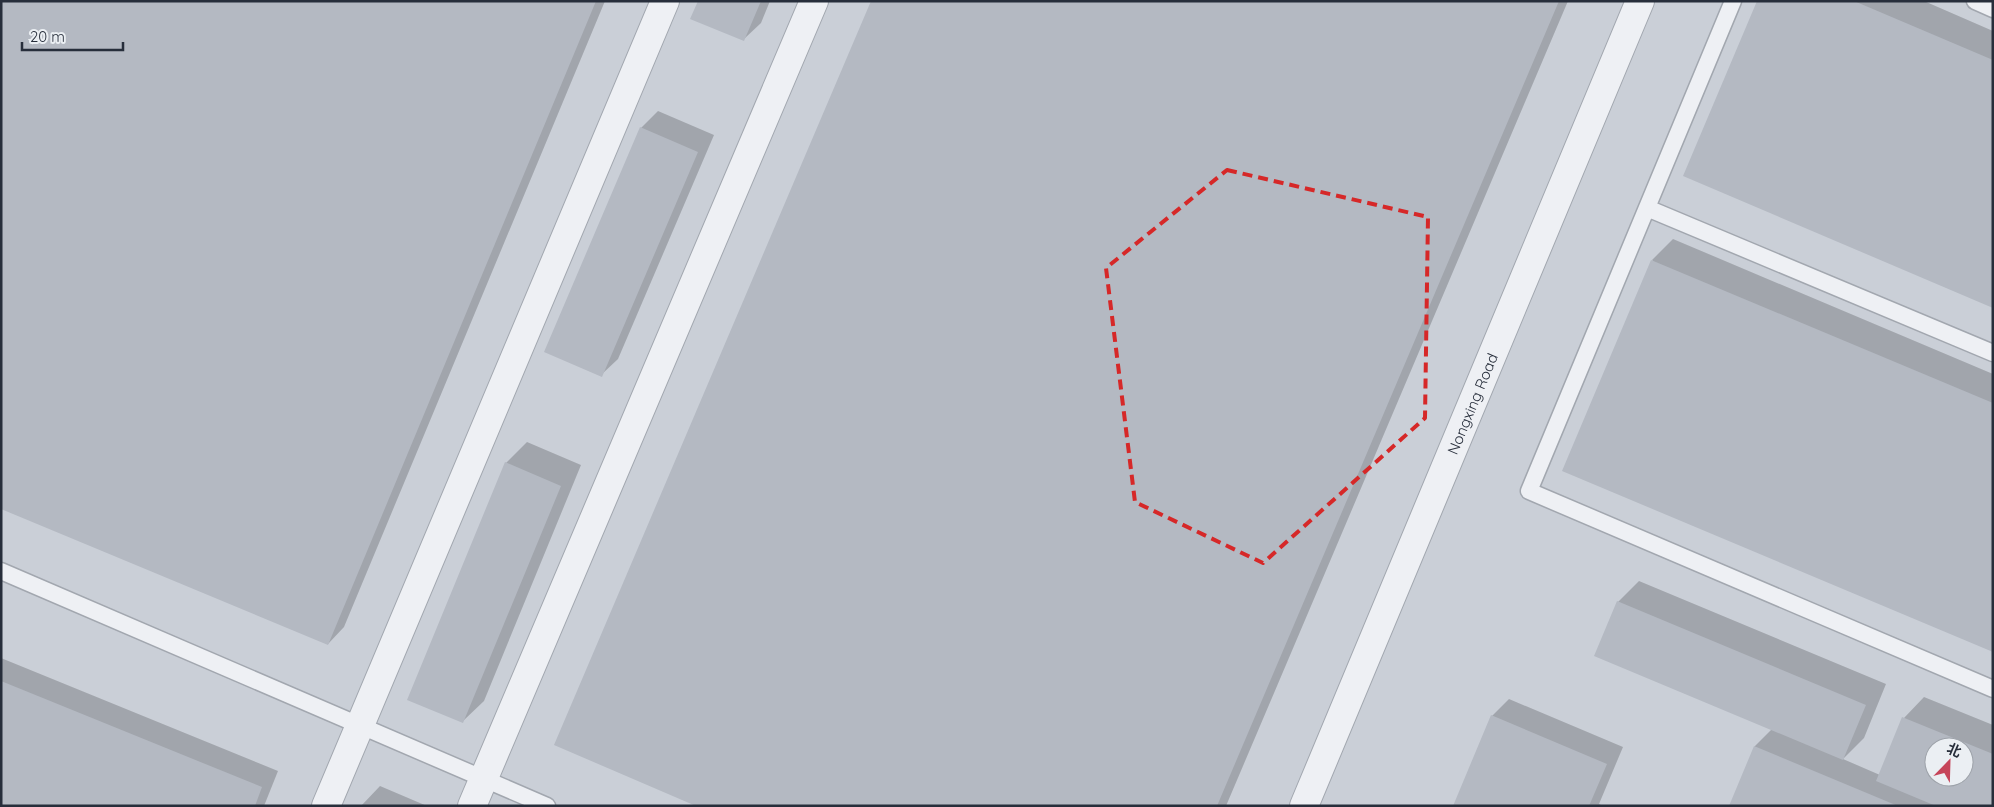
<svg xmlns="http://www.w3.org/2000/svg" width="1994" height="807" font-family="Quicksand,'Noto Sans SC',sans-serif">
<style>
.built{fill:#cacfd7;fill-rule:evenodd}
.shadow{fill:#0003;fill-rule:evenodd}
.building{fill:#b4b9c2;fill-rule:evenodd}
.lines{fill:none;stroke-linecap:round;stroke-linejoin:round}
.service-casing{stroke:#a2a7af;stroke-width:19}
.minor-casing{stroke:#a2a7af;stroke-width:30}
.tertiary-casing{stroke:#a2a7af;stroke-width:30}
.service{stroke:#eef0f4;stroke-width:16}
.minor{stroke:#eef0f4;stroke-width:28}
.tertiary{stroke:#eef0f4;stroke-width:28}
.marked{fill:none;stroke:#d62828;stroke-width:4;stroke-dasharray:10 6;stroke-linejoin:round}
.labels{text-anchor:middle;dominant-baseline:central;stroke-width:4;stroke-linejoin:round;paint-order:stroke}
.street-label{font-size:15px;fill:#272e3b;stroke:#ebeff3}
</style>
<rect width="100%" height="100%" fill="#dce0e5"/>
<path class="built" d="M 1,1 L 1993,1 L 1993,806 L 1,806 ZM 1934,747 L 1964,747 L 1964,777 L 1934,777 Z"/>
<path class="shadow" d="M 1,1 L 605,1 L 344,627 L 328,644 Z
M 699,1 L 770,1 L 761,23 L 744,39 Z
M 872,1 L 1568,1 L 1226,806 L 699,806 Z
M 1758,1 L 1924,1 L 1993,31 L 1993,306 Z
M 658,111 L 714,135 L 618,359 L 601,375 L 641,128 Z
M 1673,239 L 1993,374 L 1993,651 L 1652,260 Z
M 527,442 L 581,465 L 484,701 L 463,721 L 506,463 Z
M 1639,581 L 1886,684 L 1864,738 L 1843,759 L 1880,775 L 1904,718 L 1924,697 L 1993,725 L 1993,806 L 1730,806 L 1755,746 L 1772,729 L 1618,602 ZM 1934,747 L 1964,747 L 1964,777 L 1934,777 Z
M 1,658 L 278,771 L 264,806 L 1,806 Z
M 1509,699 L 1623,747 L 1599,804 L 1603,806 L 1455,806 L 1492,716 Z
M 380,786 L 427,806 L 361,806 Z"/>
<path class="building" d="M 1,1 L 596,1 L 328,645 L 1,509 Z
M 698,1 L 761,1 L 744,41 L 690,19 Z
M 871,1 L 1559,1 L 1217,806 L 696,806 L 554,745 Z
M 1757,1 L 1854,1 L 1993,60 L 1993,308 L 1683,176 Z
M 640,127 L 698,152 L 602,377 L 544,352 Z
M 1651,260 L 1993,403 L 1993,652 L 1562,471 Z
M 505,462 L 561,486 L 463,723 L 407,700 Z
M 1617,601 L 1866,705 L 1843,760 L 1594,656 Z
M 1,681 L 262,787 L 255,806 L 1,806 Z
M 1491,715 L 1607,764 L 1589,806 L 1453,806 Z
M 1902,717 L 1993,754 L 1993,806 L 1936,806 L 1876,781 ZM 1934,747 L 1964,747 L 1964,777 L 1934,777 Z
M 1754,746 L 1898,806 L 1729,806 Z"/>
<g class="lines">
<defs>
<path id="service" d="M 1733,1 L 1529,491 L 1993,689
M 1975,1 L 1993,9
M 1647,208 L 1993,353
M 1,571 L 547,806"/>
<path id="minor" d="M 326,806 L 665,1
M 472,806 L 814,1"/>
<g id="tertiary">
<path id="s1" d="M 1304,806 L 1640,1"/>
</g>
</defs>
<use href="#service" class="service-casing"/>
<use href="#minor" class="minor-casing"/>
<use href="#tertiary" class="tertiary-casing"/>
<use href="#service" class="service"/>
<use href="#minor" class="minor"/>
<use href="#tertiary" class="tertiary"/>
</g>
<path class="marked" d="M 1227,170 L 1428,217 L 1425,418 L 1263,563 L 1135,502 L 1106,268 Z"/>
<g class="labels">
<g class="street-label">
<text stroke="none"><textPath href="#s1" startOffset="436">Nongxing Road</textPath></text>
</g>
</g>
<rect width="1994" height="807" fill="none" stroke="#272e3b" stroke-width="5"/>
<g transform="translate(1949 762) rotate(23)"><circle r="24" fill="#ebeff3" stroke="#9da2a9"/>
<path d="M0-4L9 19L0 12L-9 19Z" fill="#c6455a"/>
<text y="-8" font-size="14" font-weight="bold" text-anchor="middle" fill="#272e3b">北</text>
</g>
<path d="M22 42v8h101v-8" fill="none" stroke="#272e3b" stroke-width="2.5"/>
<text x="30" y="42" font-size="15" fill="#272e3b" stroke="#ebeff3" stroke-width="4" paint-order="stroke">20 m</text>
</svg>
